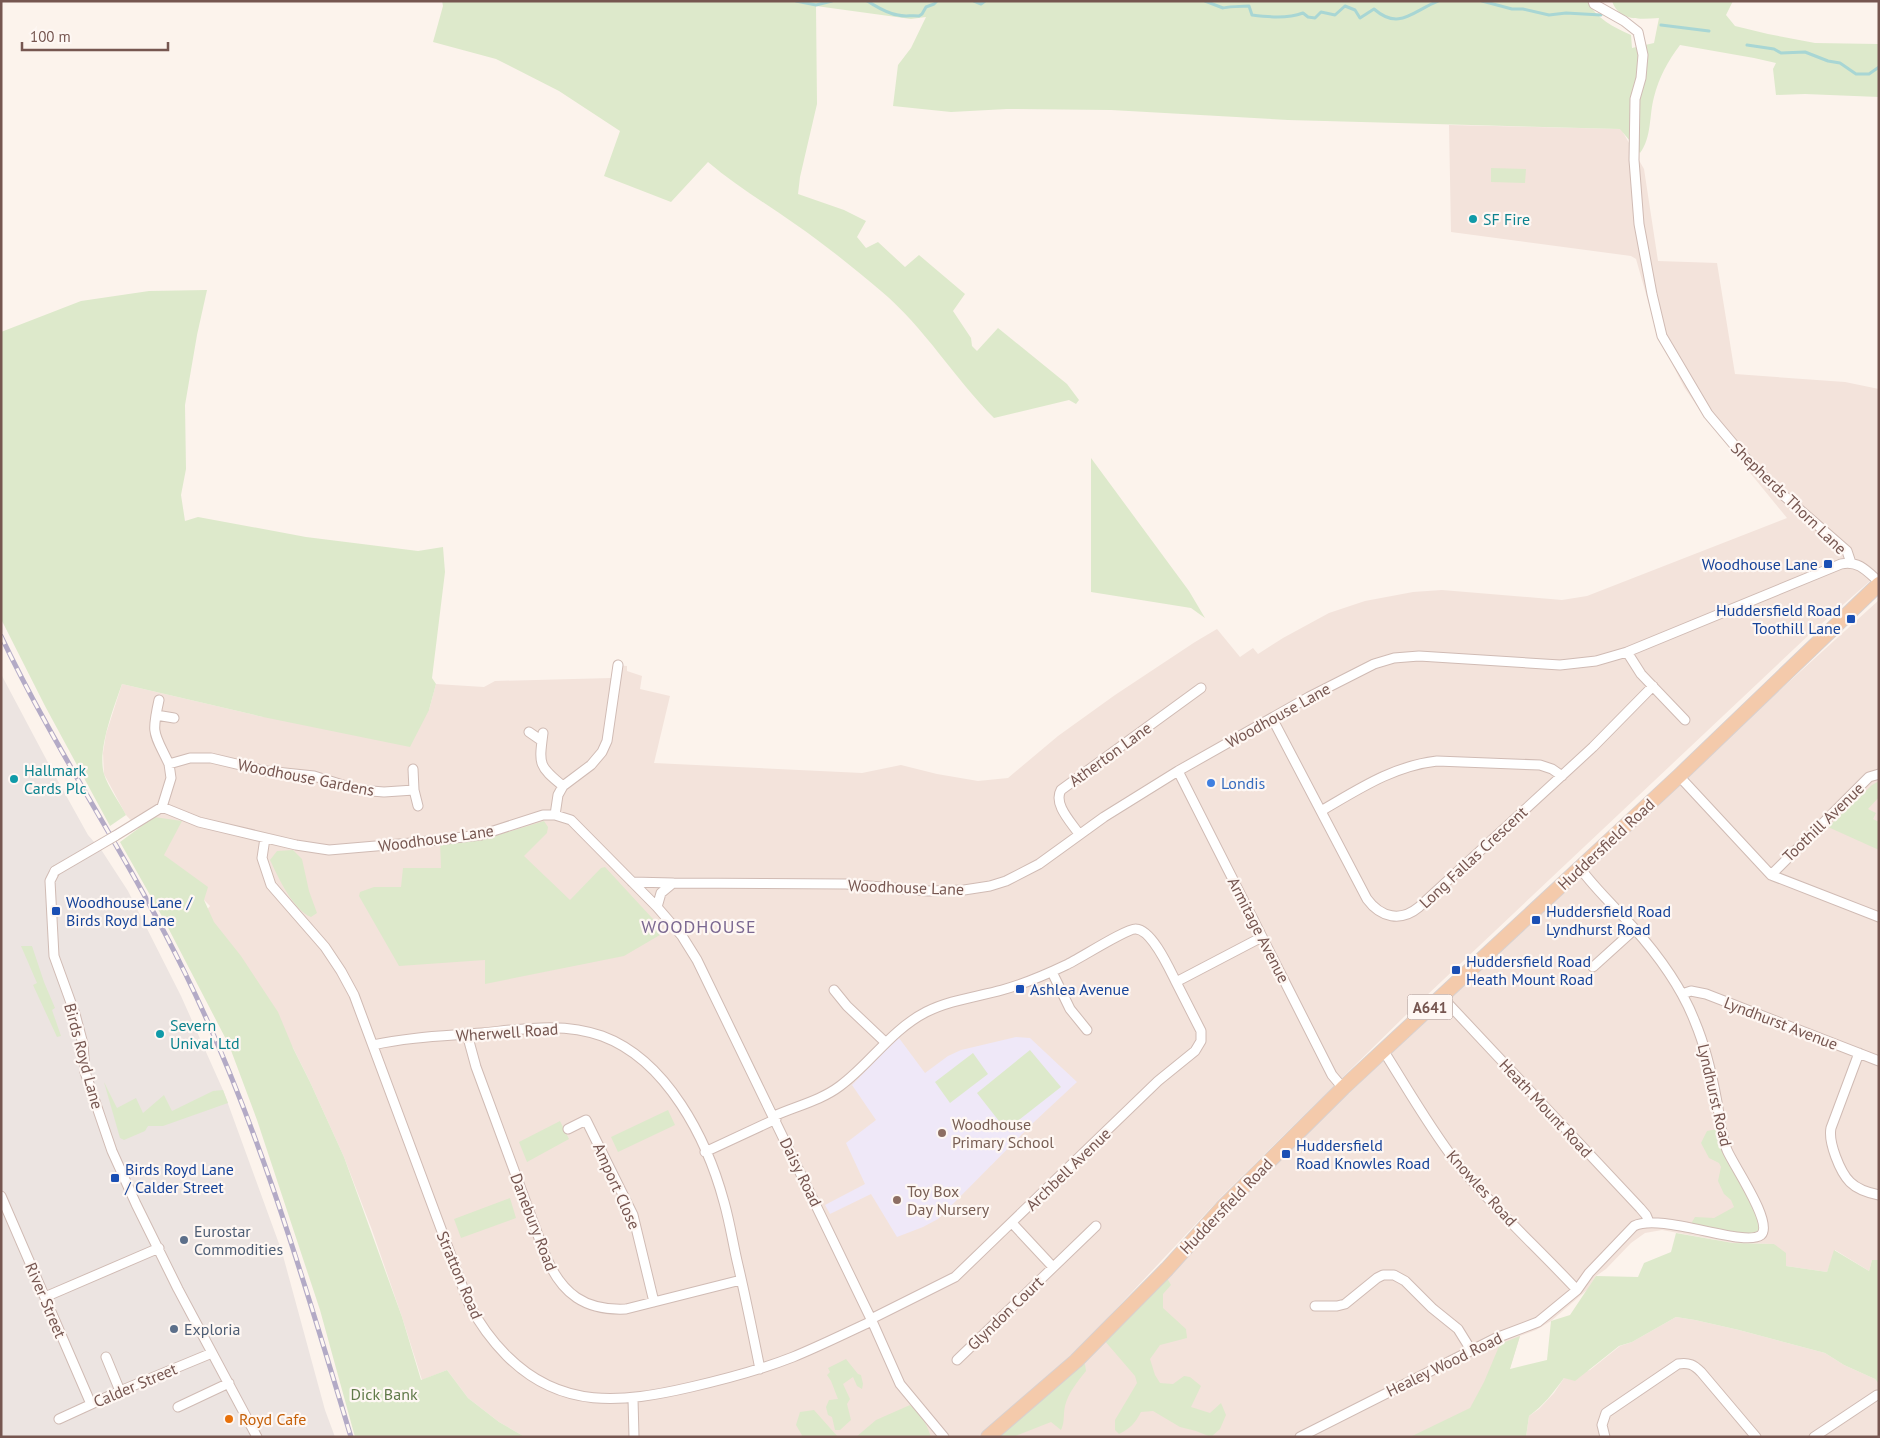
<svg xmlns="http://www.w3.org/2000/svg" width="1880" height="1438" font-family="'PT Sans',sans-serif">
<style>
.residential{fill:#f3e3db}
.industrial{fill:#ece4e1}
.education{fill:#efe8f8}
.green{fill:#dde9cb}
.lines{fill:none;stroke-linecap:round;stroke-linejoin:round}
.stream{stroke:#a8d6d4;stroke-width:3}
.minor-casing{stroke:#d0bbb4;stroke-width:11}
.primary-casing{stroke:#d9d0ce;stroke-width:16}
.minor{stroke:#fff;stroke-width:9}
.primary{stroke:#f4caab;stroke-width:14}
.rail-casing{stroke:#b3aac6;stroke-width:5}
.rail{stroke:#fef7f3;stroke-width:3;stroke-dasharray:9;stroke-linecap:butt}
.minor-bridge-casing{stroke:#d0bbb4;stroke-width:11;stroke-linecap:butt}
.minor-bridge{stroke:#fff;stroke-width:9}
.culture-dot{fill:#0f9aa8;stroke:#fef7f3;stroke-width:2}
.transit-dot{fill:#1a4fb4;stroke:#fef7f3;stroke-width:2}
.shop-dot{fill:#3f7fe0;stroke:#fef7f3;stroke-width:2}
.education-dot{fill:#8d6e63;stroke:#fef7f3;stroke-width:2}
.service-dot{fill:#5c6f8a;stroke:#fef7f3;stroke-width:2}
.food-dot{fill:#e8710a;stroke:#fef7f3;stroke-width:2}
.labels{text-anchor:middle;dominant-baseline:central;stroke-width:4.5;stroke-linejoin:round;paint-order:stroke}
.shield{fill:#fef7f3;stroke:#9f8681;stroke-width:1}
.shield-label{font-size:15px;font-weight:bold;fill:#765650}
.culture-label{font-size:16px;fill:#0d838f;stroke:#fef7f3;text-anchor:start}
.street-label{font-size:16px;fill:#765650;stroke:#fef7f3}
.transit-label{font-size:16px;fill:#164399;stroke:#fef7f3;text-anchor:start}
.shop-label{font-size:16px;fill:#366cbe;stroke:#fef7f3;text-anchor:start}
.education-label{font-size:16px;fill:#785e54;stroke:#fef7f3;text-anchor:start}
.service-label{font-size:16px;fill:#4e5e75;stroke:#fef7f3;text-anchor:start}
.park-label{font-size:16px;fill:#617a49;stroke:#fef7f3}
.food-label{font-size:16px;fill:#c56008;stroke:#fef7f3;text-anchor:start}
.neighbourhood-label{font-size:18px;letter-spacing:1px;fill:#7b6891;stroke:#fef7f3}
</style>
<rect width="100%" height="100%" fill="#fcf3ec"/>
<path class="residential" d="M 1449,125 L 1621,129 L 1644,169 L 1658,261 L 1717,263 L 1735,374 L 1845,382 L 1879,389 L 1879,573 L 1811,633 L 1408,1013 L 1223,1195 L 1072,1356 L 978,1437 L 525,1437 L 499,1422 L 468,1398 L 447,1370 L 422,1380 L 402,1317 L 372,1230 L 344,1157 L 310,1082 L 293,1048 L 198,920 L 210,906 L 184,880 L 164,855 L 154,817 L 139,829 L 126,815 L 104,774 L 103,753 L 106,734 L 122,684 L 263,717 L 429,710 L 436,684 L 484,687 L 495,681 L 611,678 L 613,665 L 627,666 L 627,671 L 642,676 L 640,689 L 670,696 L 654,763 L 862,773 L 901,765 L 937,774 L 978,781 L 1008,778 L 1058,736 L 1115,695 L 1195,642 L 1217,629 L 1240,657 L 1253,648 L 1258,654 L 1283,638 L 1329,613 L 1365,601 L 1413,592 L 1442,590 L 1562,600 L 1587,596 L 1787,518 L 1706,419 L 1684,387 L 1658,336 L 1636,259 L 1631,256 L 1451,232 Z
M 1879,600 L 1879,1260 L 1872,1260 L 1869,1271 L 1835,1250 L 1827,1272 L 1786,1266 L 1774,1244 L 1733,1243 L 1662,1230 L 1645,1233 L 1631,1243 L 1606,1269 L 1596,1276 L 1587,1290 L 1551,1321 L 1536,1330 L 1520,1336 L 1502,1393 L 1479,1437 L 999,1437 L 1080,1366 L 1233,1203 L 1306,1131 L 1727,738 Z
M 1676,1317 L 1695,1320 L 1739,1330 L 1825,1353 L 1844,1365 L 1875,1379 L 1879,1384 L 1879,1437 L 1526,1437 L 1529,1416 L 1539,1409 L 1554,1393 L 1564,1378 L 1590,1370 L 1620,1346 L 1632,1342 Z"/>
<path class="industrial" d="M 1,674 L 53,772 L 88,835 L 102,851 L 128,891 L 181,996 L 223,1090 L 282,1252 L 325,1410 L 335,1437 L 1,1437 Z"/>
<path class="education" d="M 1016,1037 L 1030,1038 L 1077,1082 L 1034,1122 L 938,1219 L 923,1227 L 897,1237 L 871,1194 L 830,1214 L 825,1205 L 865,1184 L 846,1143 L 876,1120 L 852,1085 L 885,1051 L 899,1038 L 925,1073 L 948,1056 L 961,1050 Z"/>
<path class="green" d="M 442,1 L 1587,1 C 1597,19 1613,27 1631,35 L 1632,48 L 1654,43 L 1659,18 C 1641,19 1619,22 1612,1 L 1733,1 L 1726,15 L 1735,26 L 1768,34 L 1815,43 L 1879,44 L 1879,97 L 1805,94 L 1776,95 L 1773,69 L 1776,63 L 1754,58 L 1680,45 C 1668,61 1659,77 1654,97 C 1649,115 1652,137 1640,153 L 1620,129 L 1288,120 L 1111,110 L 1007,109 L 951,112 L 893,106 L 898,65 L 911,48 L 926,17 L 911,19 L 816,6 L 817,104 L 800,177 L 798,194 L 844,210 L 866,221 L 857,237 L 866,248 L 878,242 L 905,267 L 919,255 L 965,294 L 953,311 L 971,338 L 972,346 L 977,351 L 998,328 L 1067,384 L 1079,400 L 1076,404 L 1069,400 L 994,418 C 954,378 925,328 881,291 C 854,268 824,244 795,224 C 765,203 735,185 708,162 L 671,202 L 604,176 L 620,131 L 559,91 L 496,59 L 433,42 L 443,6 Z
M 1491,168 L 1526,169 L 1525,183 L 1491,182 Z
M 207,290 L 197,335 L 185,405 L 186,469 L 181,495 L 185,521 L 198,517 L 306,537 L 418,551 L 443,547 L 445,572 L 432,678 L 436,684 L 429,710 L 410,747 L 263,717 L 122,684 C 114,707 97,750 104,774 C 108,787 120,803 126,815 L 110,826 L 45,706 L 1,619 L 1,332 L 81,301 L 149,291 Z
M 1091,458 L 1189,591 L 1205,618 L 1191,608 L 1091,592 Z
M 1879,781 L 1879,797 L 1868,809 L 1876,813 L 1873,819 L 1879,822 L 1879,850 L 1828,827 L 1872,785 Z
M 154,817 L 182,821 L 164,855 L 208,887 L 204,900 L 214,922 L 241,956 L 278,1012 L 293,1048 L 310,1082 L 344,1157 L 402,1317 L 421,1380 L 447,1370 L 468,1398 L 499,1422 L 525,1437 L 355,1437 L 320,1310 L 257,1120 L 229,1045 L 163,918 L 120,842 Z
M 544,821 L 548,827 L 547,833 L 524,856 L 570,900 L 601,868 L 605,867 L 665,932 L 624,956 L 485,984 L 485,960 L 399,966 L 359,896 L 360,892 L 374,887 L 401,887 L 403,868 L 441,868 L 440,841 L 488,838 Z
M 293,850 L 302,859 L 309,891 L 317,913 L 311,917 C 293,910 278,877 270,860 L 277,851 Z
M 21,946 L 32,946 L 44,982 L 55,1008 L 52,1010 L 61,1036 L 57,1037 L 33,985 L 37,983 Z
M 1030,1050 L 1061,1087 L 1006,1130 L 977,1093 Z
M 973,1053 L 988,1074 L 950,1103 L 935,1082 Z
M 104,1082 L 117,1108 L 136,1098 L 143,1113 L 164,1095 L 172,1111 L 213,1091 L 223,1090 L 228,1103 L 163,1126 L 148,1126 L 145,1131 L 124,1140 L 120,1138 Z
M 668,1110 L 675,1125 L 618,1152 L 611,1137 Z
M 560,1121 L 569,1139 L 527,1162 L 519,1142 Z
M 1717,1129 L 1724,1155 L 1733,1168 L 1754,1207 L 1760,1228 L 1757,1232 L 1749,1235 L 1692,1226 L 1692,1222 L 1695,1217 L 1714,1218 L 1734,1207 L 1731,1200 L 1724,1194 L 1718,1181 L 1721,1167 L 1719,1163 L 1709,1158 L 1701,1143 L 1707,1131 Z
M 510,1198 L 516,1218 L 461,1238 L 454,1219 Z
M 1676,1233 L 1733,1243 L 1774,1244 L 1786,1253 L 1786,1266 L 1827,1272 L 1834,1250 L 1869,1271 L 1872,1260 L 1879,1260 L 1879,1384 L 1875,1379 L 1844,1365 L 1825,1353 L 1739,1330 L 1695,1320 L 1676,1317 L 1632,1342 L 1619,1346 L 1575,1381 L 1564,1378 C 1553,1393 1543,1406 1529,1416 L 1526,1437 L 1410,1437 L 1470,1408 L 1484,1382 L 1500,1344 L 1520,1336 L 1510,1369 L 1547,1360 L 1551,1321 L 1570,1315 L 1596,1276 L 1638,1277 L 1644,1263 L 1671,1252 Z
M 1167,1278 L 1171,1285 L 1163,1294 L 1163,1308 L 1186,1329 L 1187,1338 L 1160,1345 L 1150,1359 L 1155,1375 L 1160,1383 L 1173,1384 L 1184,1376 L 1190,1377 L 1201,1386 L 1191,1407 L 1210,1413 L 1221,1403 L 1226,1415 L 1220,1429 L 1211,1437 L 1196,1431 L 1180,1427 L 1153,1411 L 1141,1412 C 1136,1422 1130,1429 1119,1434 L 1115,1430 L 1115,1420 L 1137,1383 L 1135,1376 L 1104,1340 Z
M 846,1359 L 858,1374 L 861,1375 L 863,1384 L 862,1389 L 857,1386 L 853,1377 L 843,1384 L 850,1399 L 847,1404 L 851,1420 L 840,1430 L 835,1430 L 832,1417 L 828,1415 L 826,1407 L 829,1400 L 838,1399 L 831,1381 L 827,1375 L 830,1372 L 828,1368 Z
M 1085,1364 L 1086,1371 C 1078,1381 1068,1393 1065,1406 C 1063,1415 1065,1422 1061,1430 L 1051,1422 L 1013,1437 L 999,1437 L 1080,1366 Z
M 910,1405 C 922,1414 926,1423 931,1437 L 856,1437 L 876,1420 Z
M 814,1410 L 838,1437 L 803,1437 L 796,1425 L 800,1412 Z"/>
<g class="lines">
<path class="stream" d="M 796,1 L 816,5 L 832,1
M 867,1 C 876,6 887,14 898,15 C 904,17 912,15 919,16 L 922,14 L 926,7 L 934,4 L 937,1
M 974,1 L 981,4 L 985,1
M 1205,1 L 1223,8 C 1225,7 1245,6 1249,6 L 1252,15 C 1268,17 1287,19 1303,13 L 1308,17 L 1315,18 L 1321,12 L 1335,15 L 1345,6 L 1355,10 L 1360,18 L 1374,9 C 1399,31 1413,11 1438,1
M 1482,1 L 1512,9 L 1523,9 L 1549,15 L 1566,13 L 1601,15
M 1661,25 L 1709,31
M 1747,45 L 1774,49 L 1781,53 L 1805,52 L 1828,61 L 1840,63 L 1856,74 L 1869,74 L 1879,67"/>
<defs>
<path id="minor" d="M 1593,1 L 1594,4 L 1624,21 L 1638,32 L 1643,55 L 1641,78 L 1635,99 L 1634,160 L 1639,224 L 1652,294 L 1662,336 L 1708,414 L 1740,452 L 1774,487 L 1847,551 L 1851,563
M 1627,652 L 1641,674 L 1685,720
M 159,700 C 151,736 154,732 169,764 L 190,758 L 211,758 L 266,771 L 314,776 L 359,790 L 384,792 L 414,790
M 156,715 L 174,718
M 1272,718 L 1367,899 C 1381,918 1401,922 1419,907 L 1593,747 L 1653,686
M 529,732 L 542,741
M 543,733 C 539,764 538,766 563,786
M 413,769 L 414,790 L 418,806
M 1178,771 L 1332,1075 L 1343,1088
M 1679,776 L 1771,875 L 1879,917
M 162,807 L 171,778 L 169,764
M 1321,811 C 1359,789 1393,766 1437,761 L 1540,765 L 1552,769 L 1562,776
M 555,815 L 558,795 L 563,786 L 591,765 L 602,752 L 607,741 L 618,665
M 1079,834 C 1071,822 1053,804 1061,790 L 1201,688
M 115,836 L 162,807 L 199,822 L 296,845 L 329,850 L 411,843 L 481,835 L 543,815 L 555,815 L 571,820 L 657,907 L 682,936 L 697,960 L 872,1321 L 900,1384 L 944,1437
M 265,838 L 262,858 L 271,885 L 325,947 L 341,971 L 354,995 L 469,1304 C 479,1323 491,1340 507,1356 C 561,1410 622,1403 691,1387 C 726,1379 760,1370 793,1357 C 820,1346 846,1333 872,1321
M 55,871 L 50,881 L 54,956 L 75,1014 L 83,1044 L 85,1072 L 112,1151 L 136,1204 L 178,1289 L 257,1437
M 1771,875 L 1869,777 L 1879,774
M 632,882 L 673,883
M 657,907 L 661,893 L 673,883 L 846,884 L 928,891 L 964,890 L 990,886 L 1006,881 L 1039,864 L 1104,817 L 1178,771 L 1309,697 L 1374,664 L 1394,658 L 1419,656 L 1560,665 L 1596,661 L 1627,652 L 1841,564 C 1858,560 1867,571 1879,582
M 1593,967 L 1635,929
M 1052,972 L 1070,1009 L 1087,1030
M 834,990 L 847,1006 L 885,1042
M 1682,994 L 1691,991 L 1706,994 L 1879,1061
M 1441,996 L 1640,1208 L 1646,1215 L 1649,1222
M 467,1034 L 476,1067 L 546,1257 C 562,1294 585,1311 626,1309 L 741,1280
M 373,1045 C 408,1037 446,1036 482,1033 C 523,1029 563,1022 602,1036 C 667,1060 707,1139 724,1202 C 730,1223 733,1244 738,1265 C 746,1299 753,1334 760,1369
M 1383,1050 C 1407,1088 1429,1127 1456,1162 C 1493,1208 1537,1247 1577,1290
M 1859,1053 L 1831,1128 C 1828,1142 1840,1172 1850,1182 C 1858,1190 1869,1193 1879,1195
M 774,1116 C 796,1106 820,1101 840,1086 C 870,1064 891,1030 926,1012 C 950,1000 976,997 1002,990 C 1024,984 1045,975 1066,965 C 1079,959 1127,928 1136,929 C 1152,930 1169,968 1176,982 L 1262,937
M 568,1129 L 586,1120 L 633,1215 L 654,1302
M 705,1152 L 776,1119
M 1,1196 L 91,1404
M 1012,1223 L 1052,1266
M 45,1297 L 159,1248
M 1315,1306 L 1337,1306 L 1345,1304 L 1377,1278 L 1383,1275 L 1394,1275 L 1405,1281 L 1432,1308 L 1458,1329 L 1471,1350
M 871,1319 L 955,1277 L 1158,1081 L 1195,1051 L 1201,1041 L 1201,1031 L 1176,982
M 106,1357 L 120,1391
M 957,1360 L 1096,1226
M 633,1399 L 634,1437
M 178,1407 L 229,1383
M 59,1419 L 120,1391 L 212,1353
M 1300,1437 L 1496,1338 L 1538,1322 L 1577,1290 L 1589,1273 L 1634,1226 C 1661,1212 1744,1248 1761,1235 C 1774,1223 1733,1165 1727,1150 C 1721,1136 1720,1118 1717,1102 C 1712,1075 1706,1048 1695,1022 C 1682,988 1658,955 1633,927 C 1616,908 1596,890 1580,868
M 1605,1437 L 1602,1425 L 1606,1413 L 1678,1364 C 1689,1362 1694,1365 1701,1372 L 1756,1437
M 1814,1437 L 1877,1395"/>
<path id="primary" d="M 988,1437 L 1076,1361 L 1167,1269 L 1222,1208 L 1343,1088 L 1679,776 L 1879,584"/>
</defs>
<use href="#minor" class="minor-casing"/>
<use href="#primary" class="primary-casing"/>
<use href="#minor" class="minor"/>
<use href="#primary" class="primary"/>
<defs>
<path id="rail" d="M 1,636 C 56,752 129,858 185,973 C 258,1122 303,1278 351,1437"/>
</defs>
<use href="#rail" class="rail-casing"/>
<use href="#rail" class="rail"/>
<defs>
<path id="minor-bridge" d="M 55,871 L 115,836"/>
</defs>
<use href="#minor-bridge" class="minor-bridge-casing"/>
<use href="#minor-bridge" class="minor-bridge"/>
</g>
<g class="culture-dot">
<circle cx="1473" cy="219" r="5"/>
<circle cx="14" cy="779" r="5"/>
<circle cx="160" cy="1034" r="5"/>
</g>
<g class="transit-dot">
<rect x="1823" y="559" width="10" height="10" rx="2.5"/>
<rect x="1846" y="614" width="10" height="10" rx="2.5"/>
<rect x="51" y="906" width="10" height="10" rx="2.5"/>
<rect x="1531" y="915" width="10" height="10" rx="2.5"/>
<rect x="1451" y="965" width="10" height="10" rx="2.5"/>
<rect x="1015" y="984" width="10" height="10" rx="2.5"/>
<rect x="1281" y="1149" width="10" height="10" rx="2.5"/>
<rect x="110" y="1173" width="10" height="10" rx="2.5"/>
</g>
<circle class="shop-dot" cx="1211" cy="783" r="5"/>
<g class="education-dot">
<circle cx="942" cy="1133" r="5"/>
<circle cx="897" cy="1200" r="5"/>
</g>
<g class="service-dot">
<circle cx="184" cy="1240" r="5"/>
<circle cx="174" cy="1329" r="5"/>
</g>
<circle class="food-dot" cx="229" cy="1419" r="5"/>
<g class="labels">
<rect class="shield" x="1407.5" y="994.5" width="45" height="25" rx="4"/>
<g class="shield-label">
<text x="1430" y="1007">A641</text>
</g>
<g class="culture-label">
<text x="1483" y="219">SF Fire</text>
<text x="24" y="770">Hallmark<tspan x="24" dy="18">Cards Plc</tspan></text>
<text x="170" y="1025">Severn<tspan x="170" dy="18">Unival Ltd</tspan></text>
</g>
<g class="street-label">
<text transform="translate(1789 498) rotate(44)">Shepherds Thorn Lane</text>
<text transform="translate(1278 715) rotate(-29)">Woodhouse Lane</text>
<text transform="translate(1110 754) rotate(-36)">Atherton Lane</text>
<text transform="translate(306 777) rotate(11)">Woodhouse Gardens</text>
<text transform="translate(1823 822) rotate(-44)">Toothill Avenue</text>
<text transform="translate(436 838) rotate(-8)">Woodhouse Lane</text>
<text transform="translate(1606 844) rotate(-43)">Huddersfield Road</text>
<text transform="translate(1473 857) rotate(-43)">Long Fallas Crescent</text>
<text transform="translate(906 887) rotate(2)">Woodhouse Lane</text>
<text transform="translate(1259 930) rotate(63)">Armitage Avenue</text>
<text transform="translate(1781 1023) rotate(21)">Lyndhurst Avenue</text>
<text transform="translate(507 1032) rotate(-4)">Wherwell Road</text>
<text transform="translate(84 1056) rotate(75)">Birds Royd Lane</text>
<text transform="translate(1715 1095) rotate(77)">Lyndhurst Road</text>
<text transform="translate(1546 1108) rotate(47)">Heath Mount Road</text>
<text transform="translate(1068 1169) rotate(-44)">Archbell Avenue</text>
<text transform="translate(801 1172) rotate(64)">Daisy Road</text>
<text transform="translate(617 1186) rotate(66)">Amport Close</text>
<text transform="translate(1482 1188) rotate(48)">Knowles Road</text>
<text transform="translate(1226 1206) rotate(-46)">Huddersfield Road</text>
<text transform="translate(534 1222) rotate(69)">Danebury Road</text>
<text transform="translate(460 1275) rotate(67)">Stratton Road</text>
<text transform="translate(46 1300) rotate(67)">River Street</text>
<text transform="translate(1005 1313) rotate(-44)">Glyndon Court</text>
<text transform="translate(1444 1364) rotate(-26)">Healey Wood Road</text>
<text transform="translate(135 1385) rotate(-23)">Calder Street</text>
</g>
<g class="transit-label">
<text x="1818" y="564" text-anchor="end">Woodhouse Lane</text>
<text x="1841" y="610" text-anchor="end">Huddersfield Road<tspan x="1841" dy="18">Toothill Lane</tspan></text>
<text x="66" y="902">Woodhouse Lane /<tspan x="66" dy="18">Birds Royd Lane</tspan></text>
<text x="1546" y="911">Huddersfield Road<tspan x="1546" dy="18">Lyndhurst Road</tspan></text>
<text x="1466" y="961">Huddersfield Road<tspan x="1466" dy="18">Heath Mount Road</tspan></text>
<text x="1030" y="989">Ashlea Avenue</text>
<text x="1296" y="1145">Huddersfield<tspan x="1296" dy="18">Road Knowles Road</tspan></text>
<text x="125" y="1169">Birds Royd Lane<tspan x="125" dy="18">/ Calder Street</tspan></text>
</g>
<g class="shop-label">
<text x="1221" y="783">Londis</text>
</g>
<g class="education-label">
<text x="952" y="1124">Woodhouse<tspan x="952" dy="18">Primary School</tspan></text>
<text x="907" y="1191">Toy Box<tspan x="907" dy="18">Day Nursery</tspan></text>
</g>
<g class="service-label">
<text x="194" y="1231">Eurostar<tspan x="194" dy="18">Commodities</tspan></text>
<text x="184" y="1329">Exploria</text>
</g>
<g class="park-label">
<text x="384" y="1394">Dick Bank</text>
</g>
<g class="food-label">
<text x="239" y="1419">Royd Cafe</text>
</g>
<g class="neighbourhood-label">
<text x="699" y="926">WOODHOUSE</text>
</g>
</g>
<rect width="1880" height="1438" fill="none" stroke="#765650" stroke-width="5"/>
<path d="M22 42v8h146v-8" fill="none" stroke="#765650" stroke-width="2.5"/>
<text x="30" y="42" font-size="15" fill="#765650" stroke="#fef7f3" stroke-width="4" paint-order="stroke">100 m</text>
</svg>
